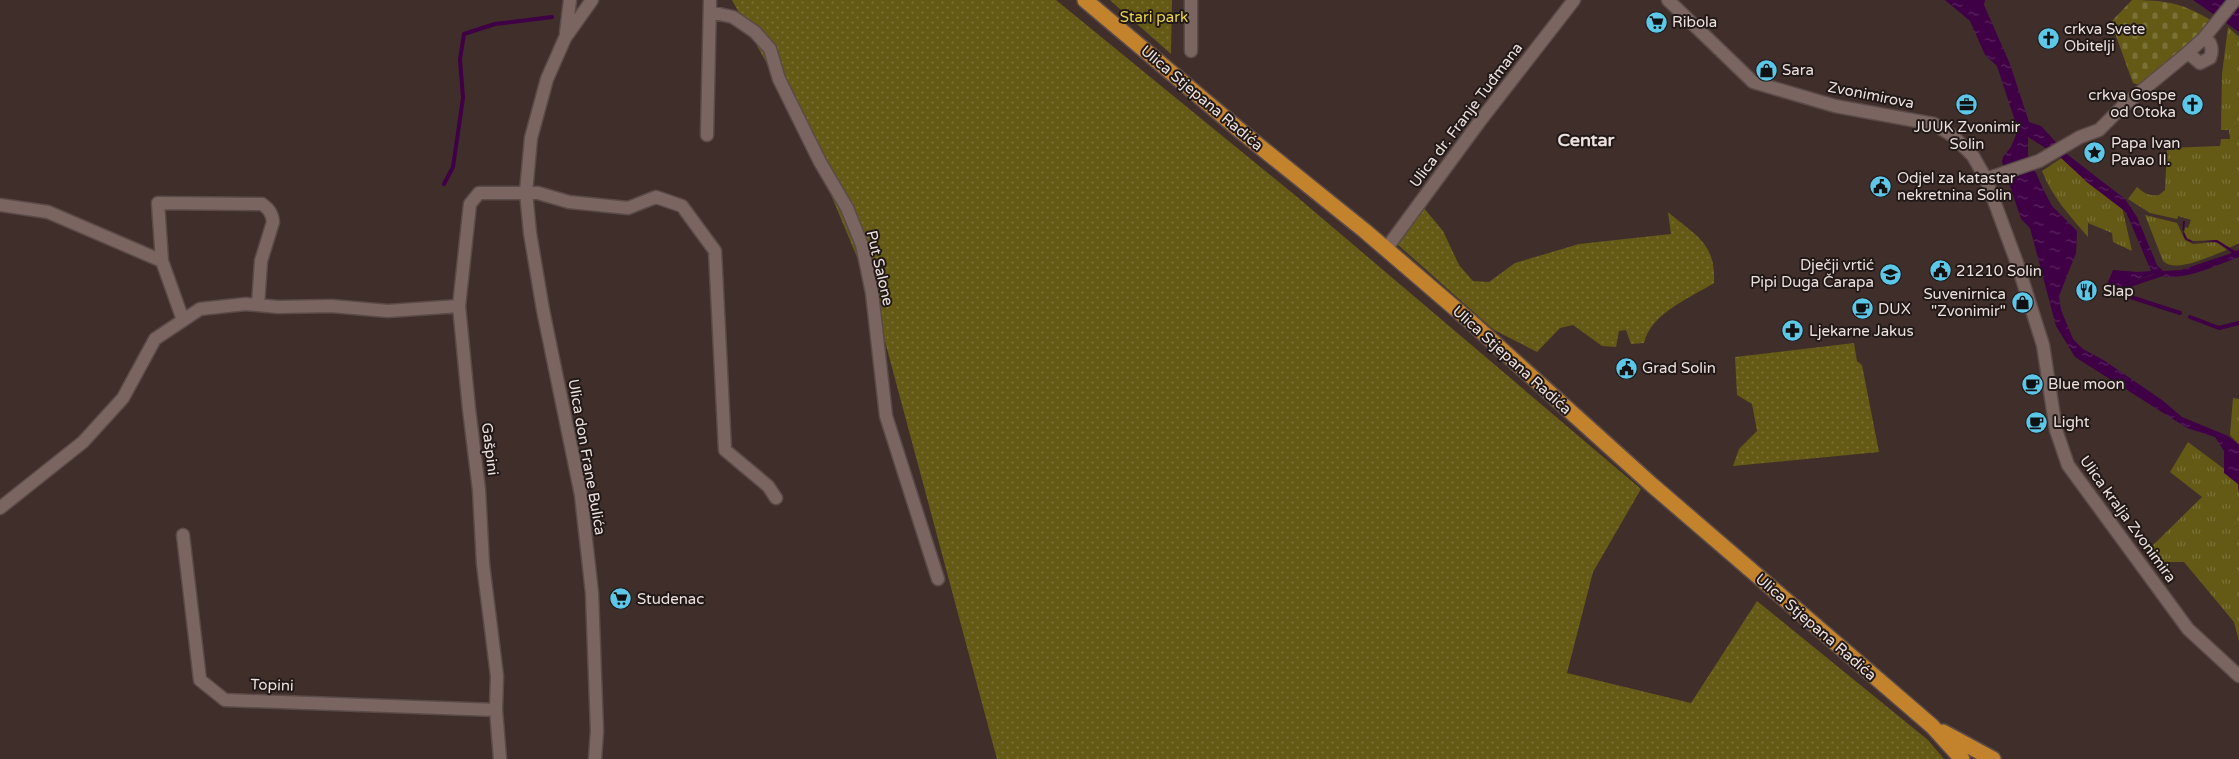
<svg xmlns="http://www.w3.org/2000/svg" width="2239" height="759" font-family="'Varela Round',sans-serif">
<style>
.grass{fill:url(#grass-tufts)}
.cemetery{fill:url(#cemetery-stones)}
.park{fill:url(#park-dots)}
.water{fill:url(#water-ripples)}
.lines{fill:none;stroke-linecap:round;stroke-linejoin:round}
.stream{stroke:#3f0045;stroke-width:4}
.minor-casing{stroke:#5a4b48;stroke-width:15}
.major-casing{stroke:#5a4b48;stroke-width:18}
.minor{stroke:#7a6561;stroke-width:12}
.major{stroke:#c3822c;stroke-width:15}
.labels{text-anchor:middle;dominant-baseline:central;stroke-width:4;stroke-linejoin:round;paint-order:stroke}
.park-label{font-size:15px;fill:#ebd549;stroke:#211917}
.poi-label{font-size:15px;fill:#ede1de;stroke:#211917;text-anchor:start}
.street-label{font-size:15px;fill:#ede1de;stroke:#211917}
.quarter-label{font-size:18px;font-weight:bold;fill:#ede1de;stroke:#211917}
</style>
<defs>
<pattern id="grass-tufts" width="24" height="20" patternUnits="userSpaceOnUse" patternTransform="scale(1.25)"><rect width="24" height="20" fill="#645a16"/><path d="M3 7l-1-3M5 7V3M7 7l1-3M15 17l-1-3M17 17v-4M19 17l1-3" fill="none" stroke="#7a7137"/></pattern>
<pattern id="cemetery-stones" width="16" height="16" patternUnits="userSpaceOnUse" patternTransform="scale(1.25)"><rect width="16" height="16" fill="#645a16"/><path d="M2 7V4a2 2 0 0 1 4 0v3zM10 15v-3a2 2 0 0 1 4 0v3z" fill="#7a7137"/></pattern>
<pattern id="park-dots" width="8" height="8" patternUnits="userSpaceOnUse" patternTransform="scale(1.25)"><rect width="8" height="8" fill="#645a16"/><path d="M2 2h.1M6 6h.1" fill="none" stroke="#7a7137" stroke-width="1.8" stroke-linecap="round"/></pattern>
<pattern id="water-ripples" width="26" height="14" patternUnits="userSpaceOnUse" patternTransform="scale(1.25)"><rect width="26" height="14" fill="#3f0045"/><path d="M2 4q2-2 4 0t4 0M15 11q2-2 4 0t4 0" fill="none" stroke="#5b255f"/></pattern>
</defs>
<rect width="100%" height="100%" fill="#402e2a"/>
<path class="grass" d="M 2228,27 L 2239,37 L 2239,243 L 2229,248 L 2217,240 L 2193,241 L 2187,238 L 2184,232 L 2185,227 L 2188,228 L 2191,220 L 2178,216 L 2177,219 L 2150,213 L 2128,199 L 2137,187 C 2145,194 2149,196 2159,195 L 2165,190 L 2167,148 L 2220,146 L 2221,139 L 2230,139 L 2229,130 L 2221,130 L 2222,74 Z
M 2063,157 L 2122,207 L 2132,251 L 2113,242 L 2112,233 L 2088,223 L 2088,237 C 2070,216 2052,197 2042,171 Z
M 2145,215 L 2177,223 L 2185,240 L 2193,244 L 2216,242 L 2227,250 C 2212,255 2176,274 2163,261 Z
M 2233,398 L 2239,399 L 2239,444 L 2230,435 Z
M 2188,442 L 2239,480 L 2239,641 L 2234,622 L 2184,562 L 2156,562 L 2147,551 L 2202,497 L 2170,472 Z"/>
<path class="cemetery" d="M 2132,0 C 2166,0 2183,3 2212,21 L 2142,86 L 2133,83 L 2111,22 Z"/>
<path class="park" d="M 732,0 L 1056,0 L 1296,196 L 1641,489 L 1593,572 L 1567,673 L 1691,703 L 1757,601 L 1928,740 L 1944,759 L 997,759 L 872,293 L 806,135 Z
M 1110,0 L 1172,0 L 1171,54 L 1111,1 Z
M 1423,207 L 1443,231 L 1459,265 L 1473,281 L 1489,282 L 1515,263 L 1579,244 L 1671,234 L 1668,212 C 1696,236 1716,243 1714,283 C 1690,298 1651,313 1644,343 L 1631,344 L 1626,330 L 1619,331 L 1616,347 L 1602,346 L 1573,325 L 1560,328 L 1537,352 L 1494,330 L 1397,244 Z
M 1854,343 L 1857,361 L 1862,365 L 1879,452 L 1733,466 L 1739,449 L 1757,431 L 1752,404 L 1737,395 L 1735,357 Z"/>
<path class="water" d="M 1945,0 L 1985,0 L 1984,5 L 2010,64 L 2029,122 L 2041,126 L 2068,155 L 2125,199 L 2137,217 L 2157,265 L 2163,271 L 2181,270 L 2232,253 C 2227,249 2221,243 2214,242 C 2196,238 2180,252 2183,221 L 2185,221 L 2184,232 L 2187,239 L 2194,242 L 2217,240 L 2235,251 L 2239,250 L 2239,257 C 2212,266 2182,284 2154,274 L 2104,292 L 2113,270 L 2138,272 L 2151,271 L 2126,212 L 2088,183 L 2060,157 L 2028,137 L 2028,155 L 2044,191 L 2052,206 L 2077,231 L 2076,253 L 2059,296 L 2061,310 L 2073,339 L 2083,349 L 2105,361 L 2162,400 L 2182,417 L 2228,436 L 2239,445 L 2239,494 L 2238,484 L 2224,473 L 2224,451 L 2215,437 L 2187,428 L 2075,357 L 2056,326 L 2030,228 L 2021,219 L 2002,162 L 2003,157 L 2011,147 L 2018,130 L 1997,66 L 1985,55 L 1970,21 Z
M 2193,0 L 2239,0 L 2239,32 Z"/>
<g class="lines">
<path class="stream" d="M 444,184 L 453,167 L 463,98 L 460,59 L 464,34 L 495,24 L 552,17
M 2112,291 L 2180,313
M 2112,291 L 2162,274
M 2190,317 L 2219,328 L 2239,323"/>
<defs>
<path id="minor" d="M 592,0 L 565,38 L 547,79 L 531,138 L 526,192 L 530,233 L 543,310 L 581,495 L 592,593 L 597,731 L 595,759
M 1191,0 L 1191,51
M 1668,0 L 1753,82 L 1835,106 L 1934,124 L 1953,136 L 1973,156 L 1986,179 L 2017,263 L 2043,345 L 2056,430 L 2068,465 L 2188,629 L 2239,676
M 710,12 L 733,17 L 755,32 L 770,49 L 779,79 L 820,162 L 847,208 L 862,245 L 872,293 L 886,416 L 938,579
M 566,33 L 570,0
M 2188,53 L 2200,63 L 2210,58 C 2213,50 2212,40 2203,39
M 707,135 L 710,0
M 1986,179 L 2039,161 L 2080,137 L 2099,130 L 2122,107 L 2184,56 L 2203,39 L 2235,0
M 0,205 L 48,212 L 162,261 L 183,320
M 1386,249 L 1480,121 L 1574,0
M 162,261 L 158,203 L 262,204 C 269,209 272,213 273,222 L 261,261 L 258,305
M 0,508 L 83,442 L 123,398 L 155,339 L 200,309 L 246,304 L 278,307 L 331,306 L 388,311 L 459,306
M 183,535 L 200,680 L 225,700 L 496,710
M 500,759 L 496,710 L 497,676 L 483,564 L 479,490 L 469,409 L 459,306 L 470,204 L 479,193 L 538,193 L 569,202 L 628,208 L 656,197 L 682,206 L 715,251 L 725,450 L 768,486 L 776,498"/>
<path id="major" d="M 1085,0 L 1243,133 L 1365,231 L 1471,322 L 1652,485 L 1932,726 L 1962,759
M 1943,732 L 1993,759"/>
</defs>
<use href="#minor" class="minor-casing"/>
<use href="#major" class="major-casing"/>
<use href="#minor" class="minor"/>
<use href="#major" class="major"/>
</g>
<defs>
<symbol id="supermarket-disc" viewBox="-11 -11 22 22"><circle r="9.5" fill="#5dc7e8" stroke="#211917"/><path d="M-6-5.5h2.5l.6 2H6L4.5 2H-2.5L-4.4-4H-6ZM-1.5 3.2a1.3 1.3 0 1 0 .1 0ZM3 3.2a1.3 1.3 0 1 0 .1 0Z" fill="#111"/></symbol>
<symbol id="church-disc" viewBox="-11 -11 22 22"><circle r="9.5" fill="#5dc7e8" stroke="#211917"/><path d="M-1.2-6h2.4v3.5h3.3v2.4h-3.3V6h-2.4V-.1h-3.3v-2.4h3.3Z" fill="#111"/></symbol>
<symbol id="shop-disc" viewBox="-11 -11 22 22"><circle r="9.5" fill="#5dc7e8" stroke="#211917"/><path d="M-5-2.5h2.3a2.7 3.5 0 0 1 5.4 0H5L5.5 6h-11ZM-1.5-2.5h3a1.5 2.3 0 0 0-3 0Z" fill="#111"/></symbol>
<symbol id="office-disc" viewBox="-11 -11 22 22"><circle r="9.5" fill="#5dc7e8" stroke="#211917"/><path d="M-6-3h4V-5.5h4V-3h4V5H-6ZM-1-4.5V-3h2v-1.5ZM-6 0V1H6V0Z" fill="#111"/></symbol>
<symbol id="sight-disc" viewBox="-11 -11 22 22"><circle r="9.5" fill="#5dc7e8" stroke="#211917"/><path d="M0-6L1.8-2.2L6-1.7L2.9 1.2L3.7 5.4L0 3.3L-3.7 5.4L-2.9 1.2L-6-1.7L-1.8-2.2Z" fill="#111"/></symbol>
<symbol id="civic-disc" viewBox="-11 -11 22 22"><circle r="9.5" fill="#5dc7e8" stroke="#211917"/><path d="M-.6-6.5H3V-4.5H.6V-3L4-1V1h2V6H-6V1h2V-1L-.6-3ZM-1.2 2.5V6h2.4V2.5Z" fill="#111"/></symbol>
<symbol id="school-disc" viewBox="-11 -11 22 22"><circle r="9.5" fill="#5dc7e8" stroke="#211917"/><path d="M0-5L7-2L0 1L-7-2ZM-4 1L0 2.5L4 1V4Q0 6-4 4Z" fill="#111"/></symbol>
<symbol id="restaurant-disc" viewBox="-11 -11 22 22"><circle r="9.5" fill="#5dc7e8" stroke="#211917"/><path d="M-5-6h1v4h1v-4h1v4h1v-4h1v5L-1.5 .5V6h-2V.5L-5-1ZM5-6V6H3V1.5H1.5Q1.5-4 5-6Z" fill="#111"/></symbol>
<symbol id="cafe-disc" viewBox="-11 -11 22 22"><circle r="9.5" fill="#5dc7e8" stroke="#211917"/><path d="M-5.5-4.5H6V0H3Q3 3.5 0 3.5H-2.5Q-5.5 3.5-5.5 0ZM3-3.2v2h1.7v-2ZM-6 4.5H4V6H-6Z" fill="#111"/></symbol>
<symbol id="pharmacy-disc" viewBox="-11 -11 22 22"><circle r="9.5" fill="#5dc7e8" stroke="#211917"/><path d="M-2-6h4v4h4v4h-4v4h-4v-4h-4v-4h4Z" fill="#111"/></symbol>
</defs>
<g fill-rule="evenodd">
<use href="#supermarket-disc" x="1644" y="10" width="25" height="25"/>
<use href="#church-disc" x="2036" y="26" width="25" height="25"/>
<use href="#shop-disc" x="1754" y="58" width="25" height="25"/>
<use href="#office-disc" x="1954" y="92" width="25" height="25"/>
<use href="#church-disc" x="2180" y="92" width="25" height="25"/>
<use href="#sight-disc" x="2082" y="140" width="25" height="25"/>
<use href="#civic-disc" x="1868" y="174" width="25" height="25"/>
<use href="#civic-disc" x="1928" y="258" width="25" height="25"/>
<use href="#school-disc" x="1878" y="262" width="25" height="25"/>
<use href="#restaurant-disc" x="2074" y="278" width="25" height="25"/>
<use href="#shop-disc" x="2010" y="290" width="25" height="25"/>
<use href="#cafe-disc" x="1850" y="296" width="25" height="25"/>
<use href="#pharmacy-disc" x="1780" y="318" width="25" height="25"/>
<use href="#civic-disc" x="1614" y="356" width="25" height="25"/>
<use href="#cafe-disc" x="2020" y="372" width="25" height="25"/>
<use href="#cafe-disc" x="2024" y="410" width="25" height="25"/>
<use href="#supermarket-disc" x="608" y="586" width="25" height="25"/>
</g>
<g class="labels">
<g class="park-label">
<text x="1154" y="17">Stari park</text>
</g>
<g class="poi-label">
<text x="1672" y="22">Ribola</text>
<text x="2064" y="29">crkva Svete<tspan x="2064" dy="17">Obitelji</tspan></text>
<text x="1782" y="70">Sara</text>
<text x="2176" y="95" text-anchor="end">crkva Gospe<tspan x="2176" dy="17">od Otoka</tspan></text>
<text x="1967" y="127" text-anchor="middle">JUUK Zvonimir<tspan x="1967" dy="17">Solin</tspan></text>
<text x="2111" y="143">Papa Ivan<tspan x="2111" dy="17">Pavao II.</tspan></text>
<text x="1897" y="178">Odjel za katastar<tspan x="1897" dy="17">nekretnina Solin</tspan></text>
<text x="1874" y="265" text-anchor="end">Dječji vrtić<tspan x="1874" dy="17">Pipi Duga Čarapa</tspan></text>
<text x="1956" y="271">21210 Solin</text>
<text x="2103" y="291">Slap</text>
<text x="2006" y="294" text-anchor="end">Suvenirnica<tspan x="2006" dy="17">"Zvonimir"</tspan></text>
<text x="1878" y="309">DUX</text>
<text x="1809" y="331">Ljekarne Jakus</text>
<text x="1642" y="368">Grad Solin</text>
<text x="2048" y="384">Blue moon</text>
<text x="2053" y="422">Light</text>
<text x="637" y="599">Studenac</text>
</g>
<g class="street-label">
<text transform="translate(1871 95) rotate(11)">Zvonimirova</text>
<text transform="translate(1202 98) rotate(40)">Ulica Stjepana Radića</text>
<text transform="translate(1466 115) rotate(-53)">Ulica dr. Franje Tuđmana</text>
<text transform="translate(880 268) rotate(77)">Put Salone</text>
<text transform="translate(1512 360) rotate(42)">Ulica Stjepana Radića</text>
<text transform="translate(490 449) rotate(83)">Gašpini</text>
<text transform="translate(587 457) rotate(80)">Ulica don Frane Bulića</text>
<text transform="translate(2128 519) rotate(54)">Ulica kralja Zvonimira</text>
<text transform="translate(1816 627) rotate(41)">Ulica Stjepana Radića</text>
<text transform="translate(272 685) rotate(2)">Topini</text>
</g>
<g class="quarter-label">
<text x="1586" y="140">Centar</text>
</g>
</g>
</svg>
